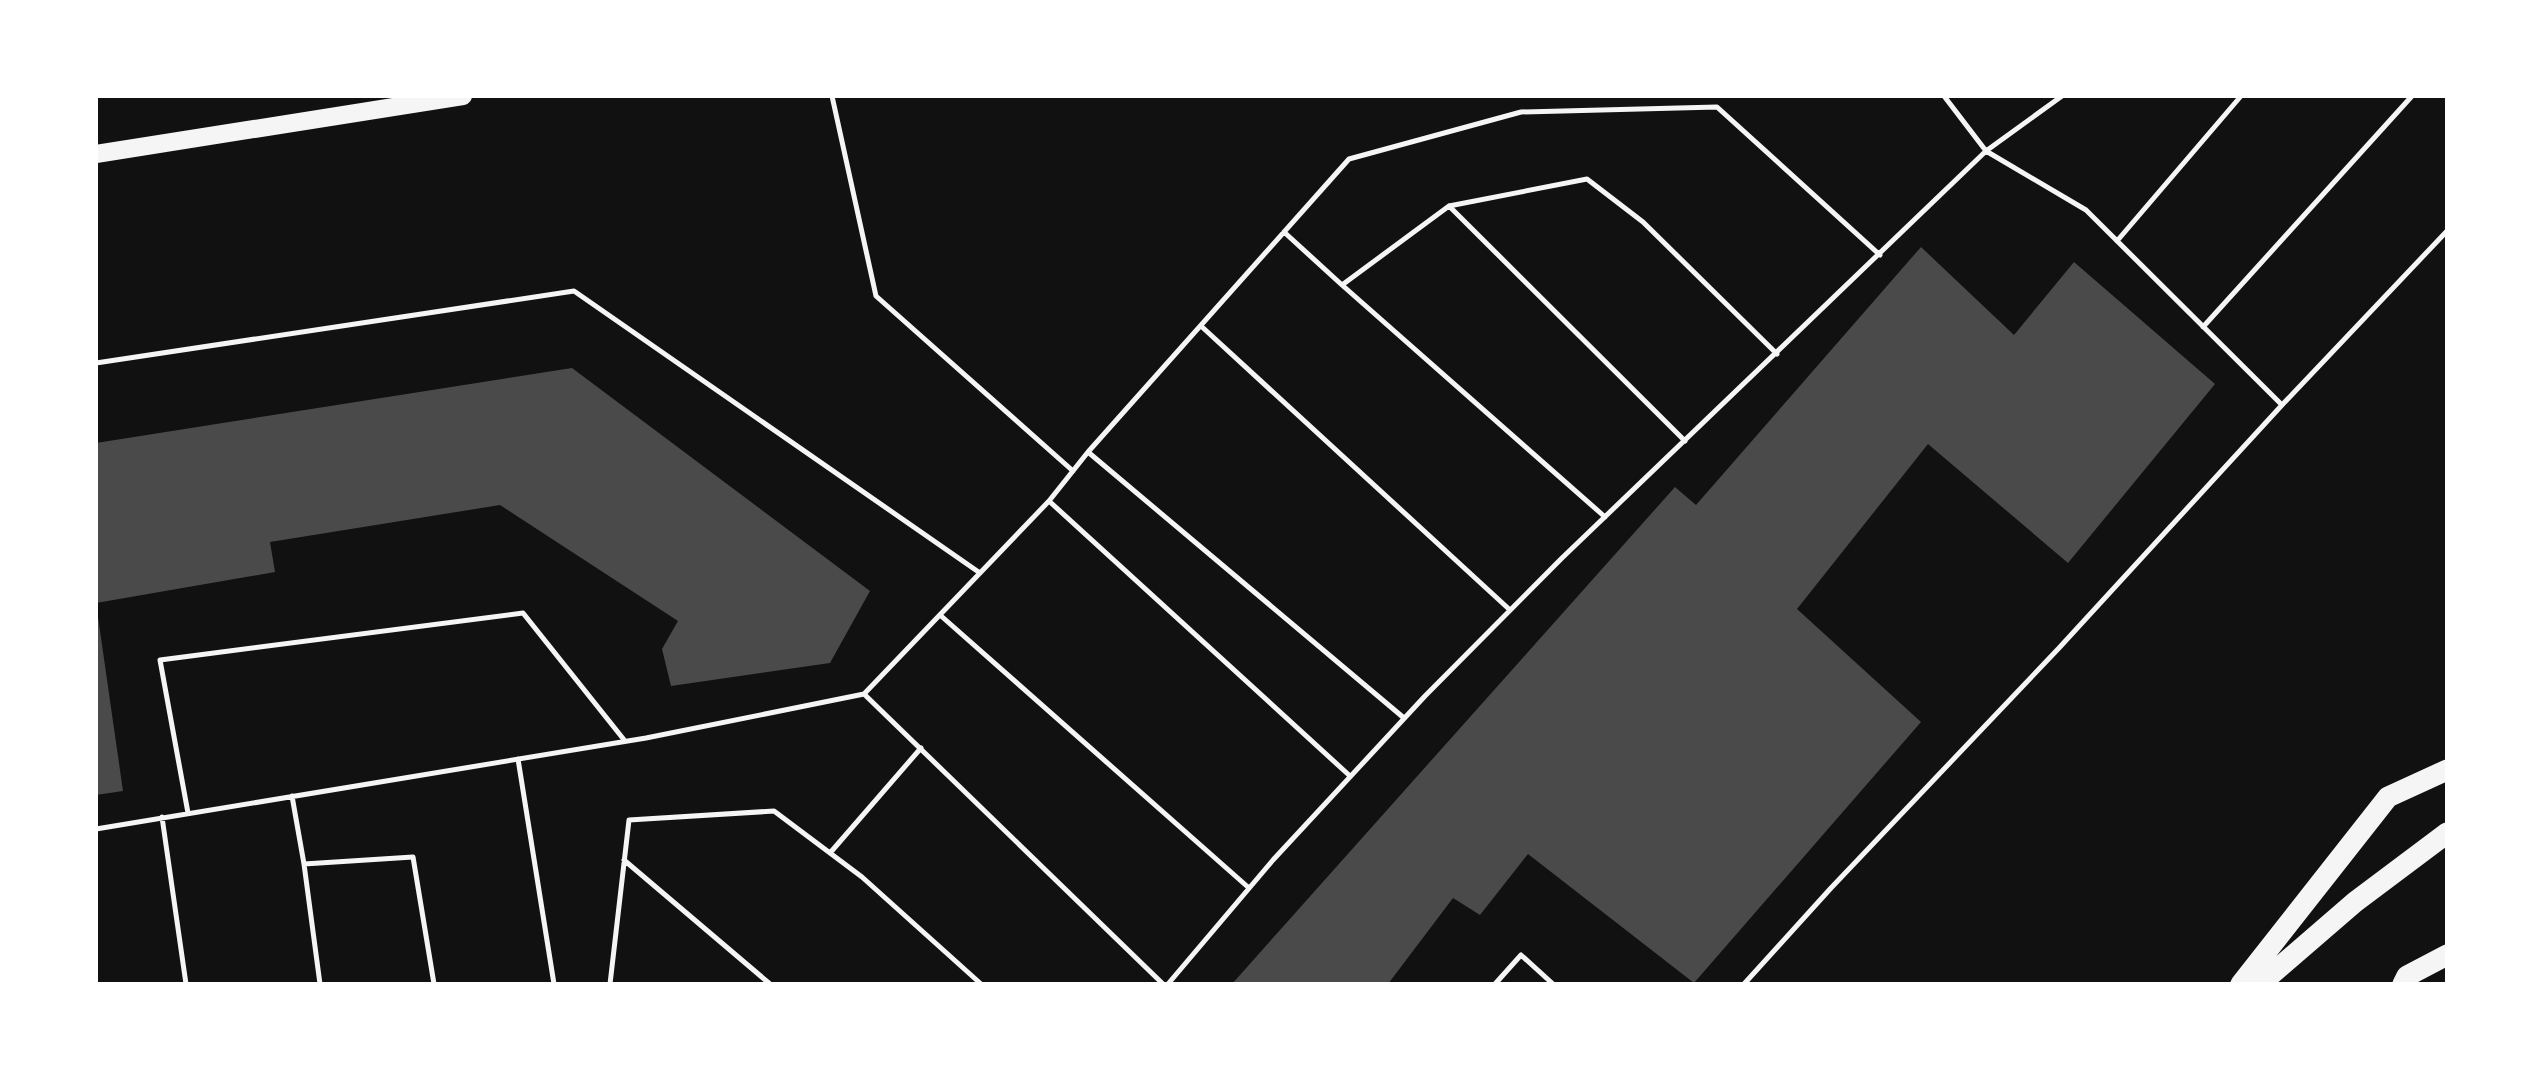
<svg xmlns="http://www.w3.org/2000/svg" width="2543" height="1080" font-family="Rubik,sans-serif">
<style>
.building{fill:#4a4a4a}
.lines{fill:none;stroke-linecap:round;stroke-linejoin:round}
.service{stroke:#f5f5f5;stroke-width:5}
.primary{stroke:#f5f5f5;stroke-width:18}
.motorway{stroke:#f5f5f5;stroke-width:21}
</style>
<rect width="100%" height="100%" fill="#111"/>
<path class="building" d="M 1921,247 L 2014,335 L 2074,262 L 2215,384 L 2068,563 L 1928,444 L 1797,609 L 1921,722 L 1694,983 L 1528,854 L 1480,915 L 1453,898 L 1388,984 L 1232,984 L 1675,487 L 1696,505 Z
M 572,368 L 870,591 L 830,663 L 671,686 L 662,649 L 678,621 L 500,505 L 270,542 L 275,572 L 96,603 L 96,443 Z
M 98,617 L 123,791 L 96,795 L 96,618 Z"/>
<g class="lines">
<path class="service" d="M 832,96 L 876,296 L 1073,471
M 1449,206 L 1685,441
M 1284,232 L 1342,285 L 1449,206 L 1587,179 L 1643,222 L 1777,354
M 2117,241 L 2241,96
M 1342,285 L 1605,517
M 1201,326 L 1510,610
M 2203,327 L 2412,96
M 96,363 L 574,291 L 980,573
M 2282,405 L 2447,231
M 1088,452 L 1404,718
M 1049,501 L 1350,776
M 940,615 L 1249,888
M 864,694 L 1163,984
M 518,759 L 554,984
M 292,796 L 304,864 L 413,857 L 434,984
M 188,813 L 160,660 L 523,613 L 625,741
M 162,817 L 186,984
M 96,829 L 646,738 L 864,694 L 1049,501 L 1088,452 L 1349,159 L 1521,112 L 1717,107 L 1880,255
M 830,853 L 921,748
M 624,860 L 770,984
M 304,864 L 320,984
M 610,984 L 629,820 L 774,811 L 862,877 L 981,984
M 1168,984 L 1273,860 L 1425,696 L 1562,558 L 1986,151 L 2062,96
M 1495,984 L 1521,955 L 1553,984
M 1744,984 L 1831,888 L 2059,648 L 2282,405 L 2086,210 L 1986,151 L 1944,96"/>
<path class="primary" d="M 96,154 L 463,96"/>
<path class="motorway" d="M 2241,984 L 2388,797 L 2447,770
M 2260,984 L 2355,902 L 2447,833
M 2403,984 L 2407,976 L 2447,955"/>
</g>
<rect width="2543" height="1080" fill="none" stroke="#ffffff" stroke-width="196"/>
</svg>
